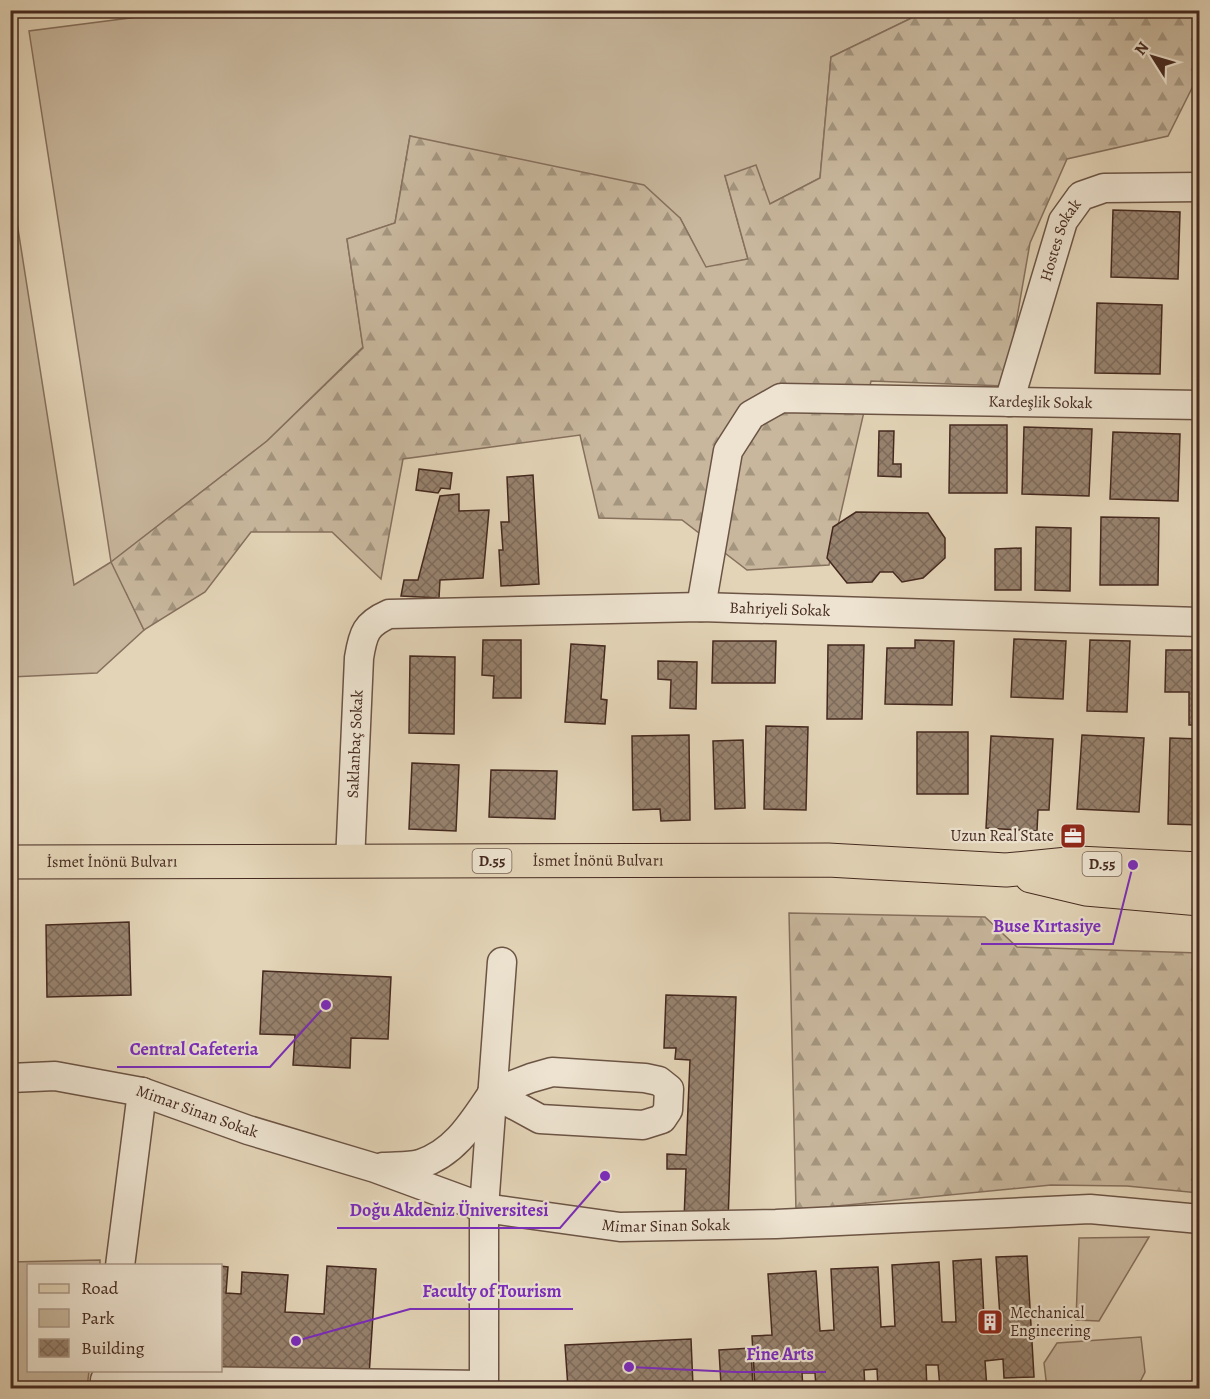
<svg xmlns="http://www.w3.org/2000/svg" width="1210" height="1399" font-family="Alegreya,serif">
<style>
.green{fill:#c8b79d;stroke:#86705e;stroke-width:1.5}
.forest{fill:url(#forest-firs);stroke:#86705e;stroke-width:1.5}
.building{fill:url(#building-cross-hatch);stroke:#45291f;stroke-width:1.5}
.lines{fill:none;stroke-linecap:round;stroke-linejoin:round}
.minor-casing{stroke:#6c5445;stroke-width:31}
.major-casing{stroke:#45291f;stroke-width:35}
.minor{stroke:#ede3d0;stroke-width:28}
.major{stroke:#e3d4b7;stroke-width:33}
.labels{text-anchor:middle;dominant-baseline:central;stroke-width:4.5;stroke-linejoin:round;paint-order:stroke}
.shield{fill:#ede3d0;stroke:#776154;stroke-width:1.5}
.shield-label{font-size:15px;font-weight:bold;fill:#45291f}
.street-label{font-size:16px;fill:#45291f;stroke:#ede3d0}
.poi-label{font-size:16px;fill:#45291f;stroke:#ede3d0;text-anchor:end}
.leader{fill:none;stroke:#7b2cbf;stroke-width:2}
.callout-dot{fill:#7b2cbf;stroke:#ede3d0;stroke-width:2}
.callout-label{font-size:18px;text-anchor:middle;font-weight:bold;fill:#7b2cbf;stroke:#ede3d0;stroke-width:4.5;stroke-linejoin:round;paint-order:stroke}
</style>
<defs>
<pattern id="forest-firs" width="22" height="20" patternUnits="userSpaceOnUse" patternTransform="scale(1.5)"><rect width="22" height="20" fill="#c8b79d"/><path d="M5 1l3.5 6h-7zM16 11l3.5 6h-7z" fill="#a4957f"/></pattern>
<pattern id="building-cross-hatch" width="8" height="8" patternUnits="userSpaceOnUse" patternTransform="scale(1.5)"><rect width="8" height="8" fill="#97826e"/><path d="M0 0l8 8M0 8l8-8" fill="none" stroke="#7d6a5a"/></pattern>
</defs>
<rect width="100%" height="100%" fill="#e3d4b7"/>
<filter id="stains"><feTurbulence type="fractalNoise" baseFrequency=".00333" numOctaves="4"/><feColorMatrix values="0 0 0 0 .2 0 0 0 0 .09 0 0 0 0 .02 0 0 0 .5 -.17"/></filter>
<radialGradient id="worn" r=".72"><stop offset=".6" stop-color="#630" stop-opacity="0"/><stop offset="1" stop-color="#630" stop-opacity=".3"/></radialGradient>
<path class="green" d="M 192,10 L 926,11 L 831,57 L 820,178 L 770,204 L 725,176 L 748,259 L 706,268 L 680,218 L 410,136 L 395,223 L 347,239 L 363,347 L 267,441 L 112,562 L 144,630 L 97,673 L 11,677 L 10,178 L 74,585 L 111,562 L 29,31 Z
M 1149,1237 L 1099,1321 L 1076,1320 L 1079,1238 Z
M 100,1260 L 100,1265 L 28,1266 L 28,1370 L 89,1371 L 87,1388 L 11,1388 L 11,1262 Z
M 1141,1337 L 1145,1372 L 1137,1388 L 1047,1388 L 1044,1363 L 1057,1343 Z"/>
<path class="forest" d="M 926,11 L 1199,11 L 1199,74 L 1168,136 L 1067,159 L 1030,243 L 1005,386 L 871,381 L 829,565 L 747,570 L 682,520 L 599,518 L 580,435 L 403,459 L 381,579 L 332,532 L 251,532 L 205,592 L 144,630 L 111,562 L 267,441 L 363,348 L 347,239 L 395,223 L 410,136 L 644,185 L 680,218 L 706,267 L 748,259 L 725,176 L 756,165 L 770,204 L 820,178 L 831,57 Z
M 789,913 L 985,917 L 1017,947 L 1199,953 L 1199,1193 L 1127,1186 L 1051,1185 L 796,1210 Z"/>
<path class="building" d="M 1113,210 L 1180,212 L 1178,279 L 1111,277 Z
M 1199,214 L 1200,214 L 1200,281 L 1196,281 Z
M 1198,302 L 1200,302 L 1200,369 L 1195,369 Z
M 1097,303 L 1162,305 L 1160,374 L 1095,373 Z
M 950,425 L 1007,425 L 1007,493 L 949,493 Z
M 1024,427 L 1092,429 L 1089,496 L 1022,494 Z
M 879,431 L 894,431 L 893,464 L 901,464 L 901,477 L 878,476 Z
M 1113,432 L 1180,434 L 1178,501 L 1110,499 Z
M 1200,432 L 1200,495 L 1198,495 Z
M 419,469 L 452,473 L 450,489 L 441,488 L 438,493 L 416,490 Z
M 533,475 L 539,584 L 501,586 L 499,550 L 503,550 L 501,522 L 509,522 L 507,477 Z
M 459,494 L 459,511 L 489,510 L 483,578 L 440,580 L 439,598 L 401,596 L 404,580 L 418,580 L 440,496 Z
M 856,512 L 928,513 L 945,538 L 945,558 L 923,578 L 902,582 L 893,572 L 880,572 L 872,582 L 847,583 L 827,558 L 833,527 Z
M 1101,517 L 1159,518 L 1158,585 L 1100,585 Z
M 1036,527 L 1071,528 L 1070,591 L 1035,590 Z
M 1196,527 L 1200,528 L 1200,594 L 1193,594 Z
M 1021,548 L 1021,590 L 995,590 L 995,549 Z
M 1014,639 L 1066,641 L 1063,699 L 1011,697 Z
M 483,640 L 521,640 L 521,698 L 493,698 L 494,676 L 482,675 Z
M 915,640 L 954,641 L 952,705 L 885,704 L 887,648 L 915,648 Z
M 1090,640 L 1130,641 L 1127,712 L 1087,711 Z
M 713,641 L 776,641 L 775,683 L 712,683 Z
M 571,644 L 605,646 L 601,699 L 607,700 L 605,724 L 565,722 Z
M 828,645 L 864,645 L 862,719 L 827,719 Z
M 1166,650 L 1200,650 L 1200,725 L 1189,725 L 1189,692 L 1165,692 Z
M 410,656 L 455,657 L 454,734 L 409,733 Z
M 658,661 L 697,662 L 696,709 L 670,708 L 671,680 L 658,679 Z
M 766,726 L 808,727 L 806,810 L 764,809 Z
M 917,732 L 968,732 L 968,794 L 917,794 Z
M 689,735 L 690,820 L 661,821 L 660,809 L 633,810 L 632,736 Z
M 1082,735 L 1144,738 L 1139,812 L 1077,809 Z
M 991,736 L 1053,739 L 1049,810 L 1038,810 L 1037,831 L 986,828 Z
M 1170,738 L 1200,739 L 1200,825 L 1168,824 Z
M 743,740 L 745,808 L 715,809 L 713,741 Z
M 412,763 L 459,765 L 456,831 L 409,829 Z
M 491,770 L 557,771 L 555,819 L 489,817 Z
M 129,922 L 131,995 L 47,997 L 46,925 Z
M 263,971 L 391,977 L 388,1039 L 351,1038 L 350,1068 L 293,1065 L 295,1035 L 260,1034 Z
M 666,995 L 736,997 L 728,1222 L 684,1220 L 686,1169 L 667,1169 L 667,1154 L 686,1155 L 690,1060 L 675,1059 L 676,1048 L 664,1048 Z
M 1027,1256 L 1034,1377 L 1004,1378 L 1003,1359 L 985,1361 L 987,1388 L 940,1388 L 938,1365 L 926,1365 L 927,1388 L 878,1388 L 877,1369 L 864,1370 L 865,1388 L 816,1388 L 815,1373 L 802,1373 L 803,1388 L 755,1388 L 752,1336 L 772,1335 L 768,1274 L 816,1271 L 820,1331 L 834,1330 L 831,1269 L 878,1267 L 881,1327 L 895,1326 L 892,1265 L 939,1262 L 942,1322 L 956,1322 L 953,1261 L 981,1259 L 984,1318 L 1000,1317 L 996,1257 Z
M 220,1266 L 228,1267 L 226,1293 L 241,1294 L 242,1272 L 288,1275 L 285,1312 L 324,1314 L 327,1266 L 376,1269 L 369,1376 L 220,1367 Z
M 691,1339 L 693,1386 L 721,1385 L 719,1350 L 751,1348 L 753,1388 L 568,1388 L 565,1345 Z
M 1200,1372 L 1200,1388 L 1185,1388 Z"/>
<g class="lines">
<defs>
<g id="minor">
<path id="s1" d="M 1009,402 L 1063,221 L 1081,196 L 1104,188 L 1200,187"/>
<path id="s2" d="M 701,607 L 728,451 L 751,415 L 781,398 L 1200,405"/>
<path id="s3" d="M 350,862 L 359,658 C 363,633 366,624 389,614 L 701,607 L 1200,622"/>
<path d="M 552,1072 L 645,1078 L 659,1081 L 669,1089 L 668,1110 L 662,1119 L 643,1125 L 540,1119 L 492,1093 L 531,1078 Z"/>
<path id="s4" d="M 10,1078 L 55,1076 L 142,1092 L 248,1130 L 375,1168 L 484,1208 L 620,1227 L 776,1224 L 1090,1209 L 1200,1219"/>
<path d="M 383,1167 C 395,1166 409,1167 420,1164 C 455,1153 473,1122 492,1094"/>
<path d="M 120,1266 L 142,1092"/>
<path d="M 105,1380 L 484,1385"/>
<path d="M 484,1388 L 484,1208 L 502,962"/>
</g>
<g id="major">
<path id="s5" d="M 10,862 L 828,860 L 1006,870 L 1078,863 L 1200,869"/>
<path d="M 1031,876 L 1086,889 L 1200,899"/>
</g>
</defs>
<use href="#minor" class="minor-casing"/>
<use href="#major" class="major-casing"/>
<use href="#minor" class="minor"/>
<use href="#major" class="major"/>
</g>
<defs>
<symbol id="office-square" viewBox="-11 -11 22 22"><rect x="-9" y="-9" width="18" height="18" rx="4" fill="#8f2418" stroke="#ede3d0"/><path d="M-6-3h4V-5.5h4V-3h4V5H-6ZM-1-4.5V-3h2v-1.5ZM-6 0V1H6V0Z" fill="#fff"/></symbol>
<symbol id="building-square" viewBox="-11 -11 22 22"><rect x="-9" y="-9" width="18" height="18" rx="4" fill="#8f2418" stroke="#ede3d0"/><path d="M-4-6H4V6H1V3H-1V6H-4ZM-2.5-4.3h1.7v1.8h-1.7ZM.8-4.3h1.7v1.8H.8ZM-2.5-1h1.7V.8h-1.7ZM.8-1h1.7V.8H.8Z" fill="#fff"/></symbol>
</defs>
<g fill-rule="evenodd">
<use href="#office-square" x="1058" y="821" width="30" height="30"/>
<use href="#building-square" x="975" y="1307" width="30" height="30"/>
</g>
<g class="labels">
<g class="shield">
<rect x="472.5" y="849" width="39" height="24" rx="4.5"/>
<rect x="1082.5" y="852" width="39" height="24" rx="4.5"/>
</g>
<g class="shield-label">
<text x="492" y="861">D.55</text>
<text x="1102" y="864">D.55</text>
</g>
<g class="street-label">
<text stroke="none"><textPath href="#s1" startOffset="170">Hostes Sokak</textPath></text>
<text stroke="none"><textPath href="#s2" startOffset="495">Kardeşlik Sokak</textPath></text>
<text stroke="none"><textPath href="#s3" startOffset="652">Bahriyeli Sokak</textPath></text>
<text stroke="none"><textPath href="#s3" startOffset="118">Saklanbaç Sokak</textPath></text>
<text stroke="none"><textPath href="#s5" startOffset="588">İsmet İnönü Bulvarı</textPath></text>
<text stroke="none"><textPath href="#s5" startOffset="102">İsmet İnönü Bulvarı</textPath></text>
<text stroke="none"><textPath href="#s4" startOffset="192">Mimar Sinan Sokak</textPath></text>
<text stroke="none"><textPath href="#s4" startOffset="678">Mimar Sinan Sokak</textPath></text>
</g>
<g class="poi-label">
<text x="1054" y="836">Uzun Real State</text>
<text x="1010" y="1313" text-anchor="start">Mechanical<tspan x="1010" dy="18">Engineering</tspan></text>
</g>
</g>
<path class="leader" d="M1133 865L1113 944H981M326 1005L270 1067H117M605 1176L560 1228H337M296 1341L410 1309H573M629 1367L735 1372H826"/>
<g class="callout-dot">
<circle cx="1133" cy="865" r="6"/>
<circle cx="326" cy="1005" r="6"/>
<circle cx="605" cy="1176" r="6"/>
<circle cx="296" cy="1341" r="6"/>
<circle cx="629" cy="1367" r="6"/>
</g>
<g class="callout-label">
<text x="1047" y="932">Buse Kırtasiye</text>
<text x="194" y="1055">Central Cafeteria</text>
<text x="449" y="1216">Doğu Akdeniz Üniversitesi</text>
<text x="492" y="1297">Faculty of Tourism</text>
<text x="780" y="1360">Fine Arts</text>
</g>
<rect width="1210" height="1399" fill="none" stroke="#e3d4b7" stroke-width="36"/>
<rect x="12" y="12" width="1186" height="1375" fill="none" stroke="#45291f" stroke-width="3"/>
<rect x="18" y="18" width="1174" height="1363" fill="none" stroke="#45291f" stroke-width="1.5"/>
<rect x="27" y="1264" width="195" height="108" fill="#ede3d0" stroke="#aa9989" stroke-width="1.5"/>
<rect x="39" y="1284" width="30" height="9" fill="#e3d4b7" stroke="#aa9989" stroke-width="1.5"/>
<text x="81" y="1294" font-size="18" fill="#45291f">Road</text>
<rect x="39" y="1309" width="30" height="18" fill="#c8b79d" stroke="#aa9989" stroke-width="1.5"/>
<text x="81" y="1324" font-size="18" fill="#45291f">Park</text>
<rect x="39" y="1339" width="30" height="18" fill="url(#building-cross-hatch)" stroke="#aa9989" stroke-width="1.5"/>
<text x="81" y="1354" font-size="18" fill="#45291f">Building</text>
<g transform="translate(1153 57) rotate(307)" stroke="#ede3d0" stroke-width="4.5" paint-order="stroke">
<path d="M0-4.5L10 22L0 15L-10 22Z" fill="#45291f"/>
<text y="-9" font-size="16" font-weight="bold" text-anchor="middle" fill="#45291f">N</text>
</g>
<rect width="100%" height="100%" filter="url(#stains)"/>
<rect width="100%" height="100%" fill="url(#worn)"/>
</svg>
